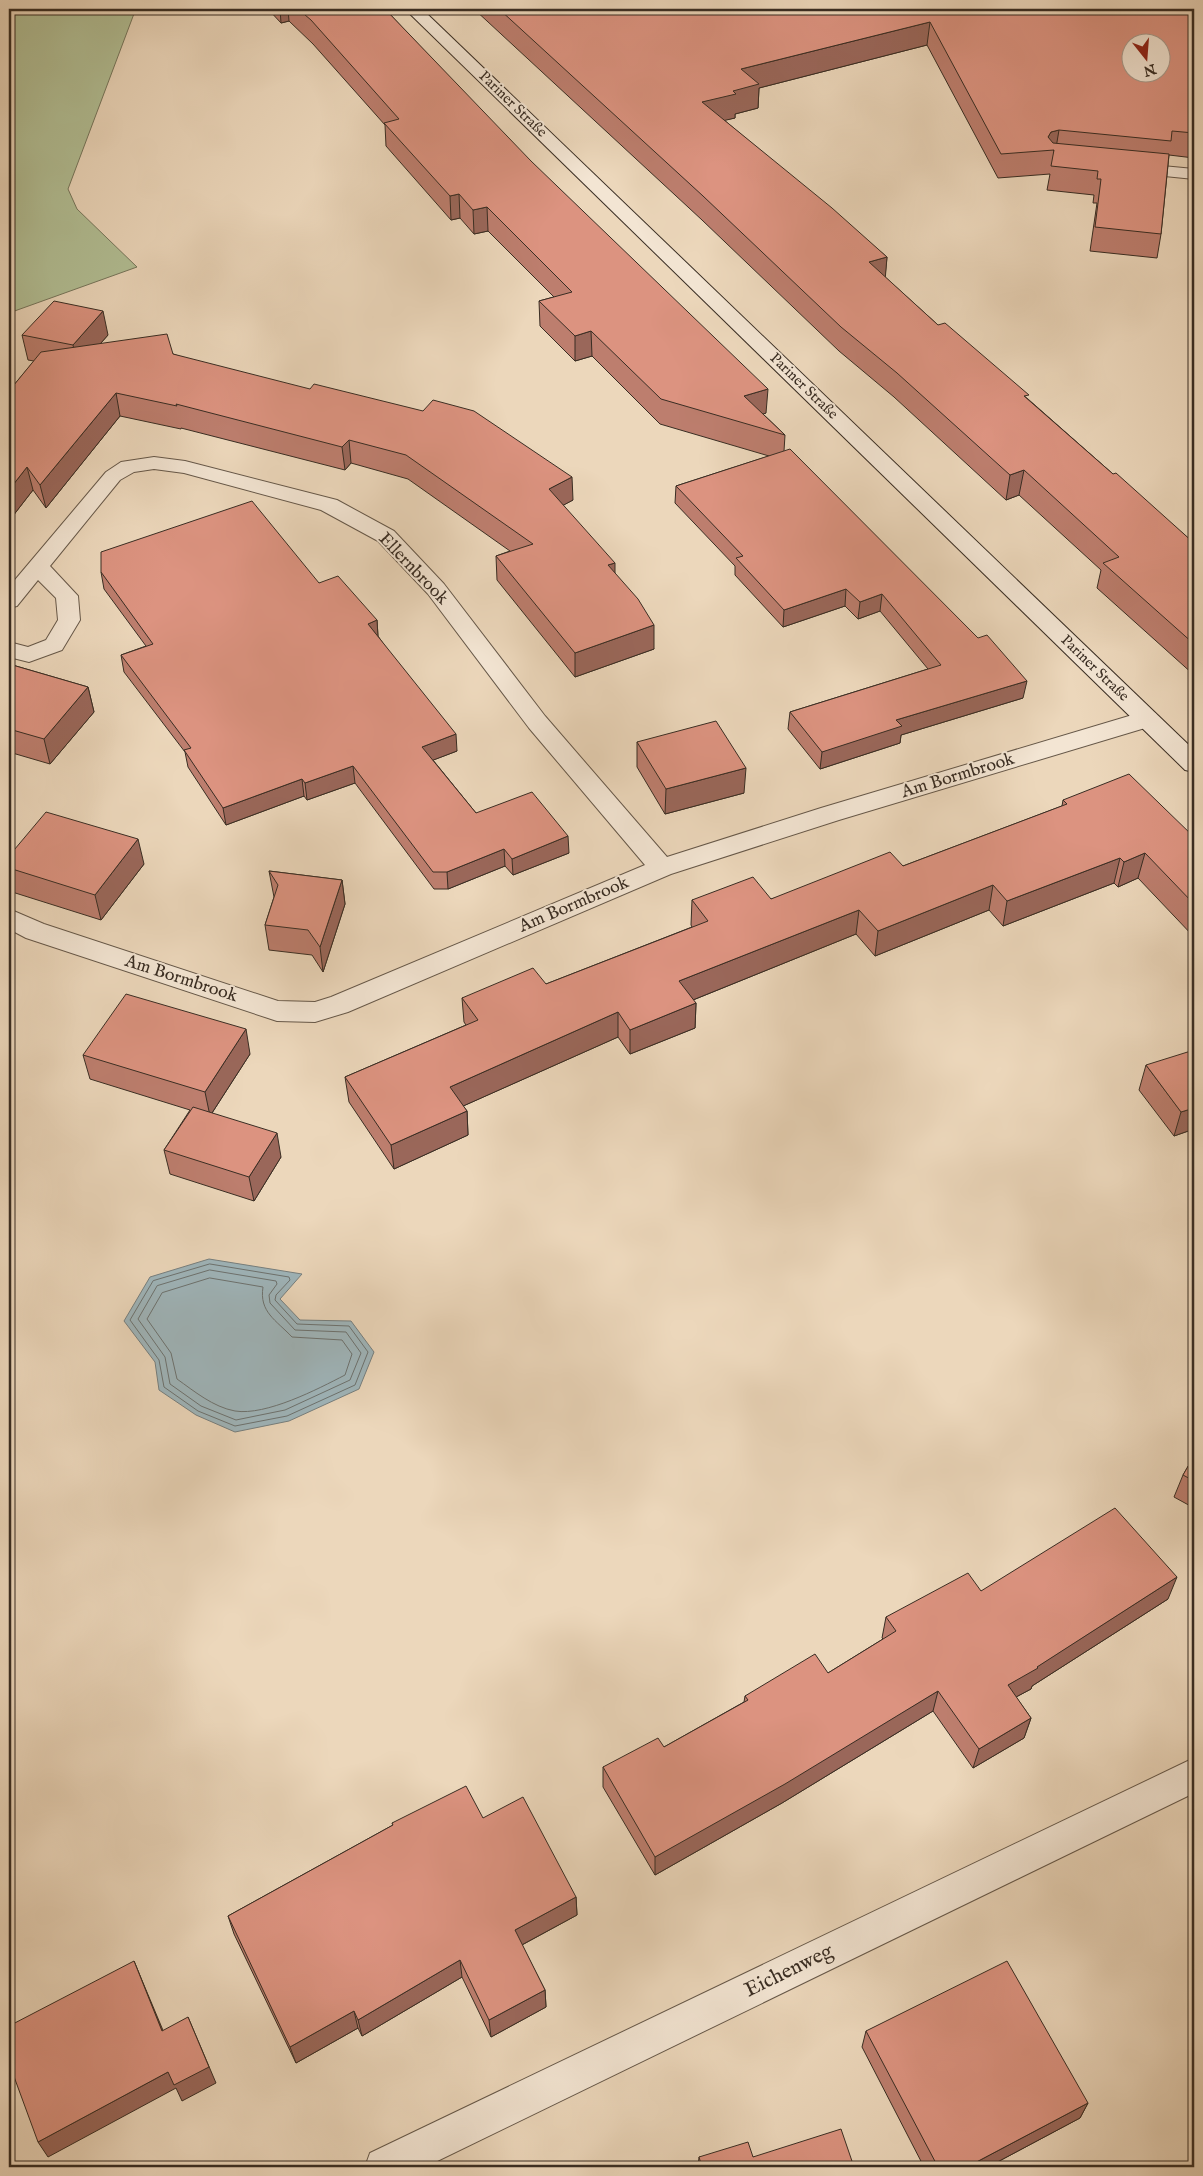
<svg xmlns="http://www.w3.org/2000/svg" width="1203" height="2176" font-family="'IM FELL English',serif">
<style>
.green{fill:#b2bf95;stroke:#76765c}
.water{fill:#9fb6bc;stroke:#767f7f}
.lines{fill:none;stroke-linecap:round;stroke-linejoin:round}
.shore{stroke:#6c7270;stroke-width:1}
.lane-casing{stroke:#665849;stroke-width:2}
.street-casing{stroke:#665849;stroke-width:2}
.secondary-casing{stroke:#392d23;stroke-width:2}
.lane{fill:#f3e5d3;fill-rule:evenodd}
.street{fill:#f3e5d3;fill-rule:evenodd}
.secondary{fill:#f3e5d3;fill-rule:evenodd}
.wall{fill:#bd7e6e;stroke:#392d23}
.shaded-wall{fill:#9a675a;stroke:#392d23}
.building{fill:#dc9380;stroke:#392d23;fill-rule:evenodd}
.labels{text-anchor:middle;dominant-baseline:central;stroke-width:4;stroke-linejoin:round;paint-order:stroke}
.far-street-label{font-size:15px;fill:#392d23;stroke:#f3e5d3}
.street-label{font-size:18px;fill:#392d23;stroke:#f3e5d3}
.near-street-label{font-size:21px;fill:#392d23;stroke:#f3e5d3}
</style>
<rect width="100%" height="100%" fill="#ecd7bb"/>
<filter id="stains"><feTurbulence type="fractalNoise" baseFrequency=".004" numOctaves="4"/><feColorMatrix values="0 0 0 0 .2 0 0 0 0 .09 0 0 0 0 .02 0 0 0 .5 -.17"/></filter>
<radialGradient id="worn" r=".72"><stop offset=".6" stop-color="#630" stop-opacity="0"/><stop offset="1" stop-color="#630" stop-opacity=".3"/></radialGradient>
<path class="green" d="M 9,9 L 129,9 L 135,11 L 68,189 L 77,209 L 137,267 L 9,313 Z"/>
<path class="water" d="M 209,1259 L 302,1274 L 280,1299 L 300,1320 L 351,1321 L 374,1352 L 359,1389 L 289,1421 L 235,1432 L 196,1415 L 159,1390 L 155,1362 L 124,1321 L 150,1277 Z"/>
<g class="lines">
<path class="shore" d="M 210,1264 L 289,1277 L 290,1280 L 276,1295 L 275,1300 L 297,1324 L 349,1326 L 368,1352 L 355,1385 L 287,1416 L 235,1426 L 198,1411 L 164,1387 L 159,1360 L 130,1320 L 153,1281 Z
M 210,1270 L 276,1281 L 277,1284 L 269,1295 L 270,1303 L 295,1330 L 346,1332 L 361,1353 L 350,1380 L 285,1410 L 236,1420 L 201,1406 L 170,1384 L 165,1357 L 138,1319 L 157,1286 Z
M 210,1278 L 263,1287 C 259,1312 276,1320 292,1337 L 342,1340 L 352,1354 L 345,1375 C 318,1389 266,1416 235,1411 C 213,1407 194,1391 177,1379 L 171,1353 L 147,1319 L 162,1293 Z"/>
<defs>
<path id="lane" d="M 1131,163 L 1194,169 L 1194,179 L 1125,172 L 1122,168 L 1125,164 Z"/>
<path id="street" d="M 154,457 L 185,461 L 337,500 L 394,531 L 444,584 L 545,716 L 667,857 L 821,808 L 1139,713 L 1147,711 L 1155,713 L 1159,719 L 1155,725 L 839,820 L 671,874 L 348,1012 L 315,1022 L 277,1021 L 26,938 L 9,929 L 9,909 L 44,924 L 278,1001 L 315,1002 L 331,997 L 645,865 L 529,728 L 428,594 L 378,541 L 321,510 L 184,473 L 154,469 L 134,472 L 120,480 L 50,566 L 78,596 L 80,620 L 62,650 L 29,662 L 9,657 L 9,642 L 28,647 L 46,640 L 58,620 L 56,598 L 38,580 L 17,606 L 9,608 L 9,587 L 106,472 L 121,462 Z
M 1194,1758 L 1194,1793 L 425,2167 L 365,2167 L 370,2153 Z"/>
<path id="secondary" d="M 405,9 L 422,9 L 1194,750 L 1194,772 L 1185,770 Z"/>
</defs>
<use href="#lane" class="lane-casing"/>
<use href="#street" class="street-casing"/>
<use href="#secondary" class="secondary-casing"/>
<use href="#lane" class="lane"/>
<use href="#street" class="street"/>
<use href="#secondary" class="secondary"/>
</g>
<path class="wall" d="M 268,9 L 385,9 L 766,413 L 763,414 L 785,435 L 784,451 L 1023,698 L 901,735 L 900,743 L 820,769 L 788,729 L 790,712 L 928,669 L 880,611 L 858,619 L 845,606 L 783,627 L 735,575 L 735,566 L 675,503 L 676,486 L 769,456 L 660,424 L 592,356 L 575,361 L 540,326 L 539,301 L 554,297 L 488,231 L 474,234 L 460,218 L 451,220 L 386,146 L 385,125 L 313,44 L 289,21 L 281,23 Z
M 474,9 L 1194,9 L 1194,158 L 1169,155 L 1161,234 L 1157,258 L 1090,251 L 1097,203 L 1093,203 L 1094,195 L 1047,190 L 1050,174 L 998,178 L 927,45 L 759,88 L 758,108 L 735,114 L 735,118 L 724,120 L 887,257 L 885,277 L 938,325 L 1028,399 L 1113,474 L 1194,543 L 1194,675 L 1097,588 L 1101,570 L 1019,495 L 1006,500 L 894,397 L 839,351 L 702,220 Z
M 22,335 L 108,335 L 100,344 L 173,354 L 573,500 L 563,505 L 615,574 L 654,649 L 575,677 L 497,580 L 496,556 L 510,551 L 408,479 L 351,463 L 345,470 L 181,428 L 181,429 L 120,416 L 46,508 L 33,490 L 9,521 L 9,391 L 34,361 L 28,360 Z
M 101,572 L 319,583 L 377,620 L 378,636 L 457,751 L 433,760 L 476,813 L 569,853 L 513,875 L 505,866 L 448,889 L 434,889 L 355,783 L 307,800 L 304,796 L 226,825 L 188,767 L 185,752 L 124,672 L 121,655 L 146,646 L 104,589 Z
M 9,664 L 88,687 L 94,712 L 50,764 L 9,752 Z
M 637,742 L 744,793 L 665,814 L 637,767 Z
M 1063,800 L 1194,837 L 1194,937 L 1138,878 L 1118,887 L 1114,883 L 1003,926 L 989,910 L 875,956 L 856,934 L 693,1000 L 696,1003 L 695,1028 L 630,1054 L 618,1037 L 463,1106 L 467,1111 L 468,1135 L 394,1169 L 349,1102 L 345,1077 L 466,1025 L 464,1022 L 462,998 L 546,984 L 692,927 L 691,925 L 692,900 L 771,899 L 903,866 L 1062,806 Z
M 9,856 L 144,864 L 101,920 L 9,891 Z
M 269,871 L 342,880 L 345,904 L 323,972 L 312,955 L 269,950 L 265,925 L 274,897 Z
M 250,1054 L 212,1113 L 281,1157 L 254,1201 L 170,1174 L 164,1150 L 190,1110 L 90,1079 L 83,1055 Z
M 1146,1065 L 1194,1129 L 1174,1136 L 1139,1090 Z
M 1194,1456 L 1194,1508 L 1174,1497 L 1183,1475 Z
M 981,1591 L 1168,1599 L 1032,1686 L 1031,1689 L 1016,1697 L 1031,1718 L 1024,1738 L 973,1768 L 933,1711 L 782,1803 L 655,1875 L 603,1787 L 603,1767 L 664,1747 L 744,1702 L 745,1696 L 828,1673 L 883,1639 L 882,1638 L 886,1617 Z
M 483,1818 L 576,1897 L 577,1915 L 522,1945 L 545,1990 L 546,2007 L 491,2037 L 462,1977 L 362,2036 L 358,2028 L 296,2063 L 234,1934 L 228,1916 L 393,1825 L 392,1823 Z
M 866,2031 L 1088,2103 L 1080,2118 L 988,2167 L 924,2167 L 862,2047 Z
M 699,2157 L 753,2157 L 854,2167 L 698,2167 Z"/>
<path class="shaded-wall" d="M 280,9 L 288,9 L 289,21 L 281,23 Z
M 930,22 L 927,45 L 759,88 L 758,108 L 735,114 L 735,118 L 701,126 L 702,102 L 733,91 L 741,69 Z
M 1059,130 L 1055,154 L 1048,137 L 1051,132 Z
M 459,194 L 460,218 L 451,220 L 450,196 Z
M 487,207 L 488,231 L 474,234 L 473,210 Z
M 887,257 L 885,281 L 869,262 Z
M 103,311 L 108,335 L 78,369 L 73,345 Z
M 591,331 L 592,356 L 575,361 L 575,336 Z
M 768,389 L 766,413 L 743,421 L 744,396 Z
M 116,393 L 120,416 L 46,508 L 40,485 Z
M 349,440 L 351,463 L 345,470 L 342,447 Z
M 27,467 L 33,490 L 9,521 L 9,490 Z
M 1024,470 L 1019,495 L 1006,500 L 1010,475 Z
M 572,477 L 573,500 L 549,513 L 549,489 Z
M 615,563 L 615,587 L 608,565 Z
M 846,589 L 845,606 L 783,627 L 784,610 Z
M 882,594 L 880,611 L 858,619 L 860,602 Z
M 377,620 L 378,637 L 368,624 Z
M 654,625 L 654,649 L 575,677 L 575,653 Z
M 1027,681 L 1023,698 L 901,735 L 900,743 L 820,769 L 822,752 L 896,720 Z
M 88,687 L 94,712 L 50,764 L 44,739 Z
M 456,734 L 457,751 L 423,764 L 422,747 Z
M 353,766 L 355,783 L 307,800 L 305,783 Z
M 746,768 L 744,793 L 665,814 L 666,789 Z
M 302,779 L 304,796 L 226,825 L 223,808 Z
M 568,836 L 569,853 L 513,875 L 512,859 Z
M 138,839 L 144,864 L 101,920 L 95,895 Z
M 504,849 L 505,866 L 448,889 L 447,872 Z
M 1145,853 L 1138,878 L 1118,887 L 1124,862 Z
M 1120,858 L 1114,883 L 1003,926 L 1007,901 Z
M 342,880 L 345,904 L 323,972 L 320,947 Z
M 993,885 L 989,910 L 875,956 L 878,931 Z
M 859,910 L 856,934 L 678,1006 L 679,981 Z
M 9,963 L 12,973 L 9,977 Z
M 696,1003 L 695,1028 L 630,1054 L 630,1030 Z
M 618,1012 L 618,1037 L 452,1111 L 450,1087 Z
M 246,1029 L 250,1054 L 210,1116 L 205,1092 Z
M 1194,1108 L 1194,1129 L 1174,1136 L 1181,1112 Z
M 467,1111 L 468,1135 L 394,1169 L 391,1145 Z
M 277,1133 L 281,1157 L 254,1201 L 249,1177 Z
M 1177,1577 L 1168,1599 L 1032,1686 L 1031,1689 L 1001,1705 L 1008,1685 Z
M 938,1691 L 933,1711 L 782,1803 L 655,1875 L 655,1857 Z
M 1031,1718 L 1024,1738 L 973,1768 L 979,1749 Z
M 576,1897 L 577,1915 L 516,1948 L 515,1930 Z
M 460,1960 L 462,1977 L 362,2036 L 358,2020 Z
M 134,1961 L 141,1978 L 170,2047 L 162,2031 Z
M 545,1990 L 546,2007 L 491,2037 L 489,2020 Z
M 354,2011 L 358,2028 L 296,2063 L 290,2047 Z
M 188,2017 L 216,2083 L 182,2101 L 176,2088 L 48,2157 L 38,2142 L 168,2072 Z
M 1088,2103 L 1080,2118 L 988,2167 L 967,2167 Z"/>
<path class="building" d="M 298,9 L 385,9 L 531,161 L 768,389 L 744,396 L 785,435 L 661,399 L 591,331 L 575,336 L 539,301 L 572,292 L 487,207 L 473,210 L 459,194 L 450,196 L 384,123 L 399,119 L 311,20 Z
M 499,9 L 1194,9 L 1194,133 L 1172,131 L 1171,141 L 1059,130 L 1051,132 L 1048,137 L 1053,143 L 1169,154 L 1161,234 L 1095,227 L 1101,179 L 1097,179 L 1098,171 L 1051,166 L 1054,150 L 1001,154 L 930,22 L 741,69 L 759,84 L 733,91 L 736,94 L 702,102 L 832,208 L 887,257 L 869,262 L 938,325 L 945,323 L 1029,395 L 1024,396 L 1113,474 L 1116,473 L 1194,543 L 1194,644 L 1103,563 L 1119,557 L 1024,470 L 1010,475 L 897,373 L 841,327 L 703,196 ZM 1130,42 L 1160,42 L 1160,72 L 1130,72 Z
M 54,301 L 103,311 L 73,345 L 22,335 Z
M 167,334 L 173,354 L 310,389 L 314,384 L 423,411 L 433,400 L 474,411 L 572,477 L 549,489 L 615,563 L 608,565 L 638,599 L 654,625 L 575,653 L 496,556 L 533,544 L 406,455 L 349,440 L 342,447 L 176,404 L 177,406 L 116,393 L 40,485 L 27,467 L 9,490 L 9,409 L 12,406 L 9,405 L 9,391 L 41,352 Z
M 790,449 L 978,638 L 987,635 L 1027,681 L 896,720 L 902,726 L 822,752 L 790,712 L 941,665 L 882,594 L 860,602 L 846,589 L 784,610 L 736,558 L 743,556 L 676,486 Z
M 252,501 L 319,583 L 338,576 L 377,620 L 368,624 L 456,734 L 422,747 L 476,813 L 532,792 L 568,836 L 512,859 L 504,849 L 447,872 L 433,872 L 353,766 L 305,783 L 302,779 L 223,808 L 184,750 L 191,748 L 121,655 L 153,644 L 101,572 L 101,552 Z
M 9,664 L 88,687 L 44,739 L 9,729 Z
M 716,721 L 746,768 L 666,789 L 637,742 Z
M 1129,774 L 1194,837 L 1194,904 L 1145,853 L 1124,862 L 1120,858 L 1007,901 L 993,885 L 878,931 L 859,910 L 679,981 L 696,1003 L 630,1030 L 618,1012 L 450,1087 L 467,1111 L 391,1145 L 345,1077 L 478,1020 L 462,998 L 533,968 L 546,984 L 708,921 L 692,900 L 753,877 L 771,899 L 890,852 L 903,866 L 1067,804 L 1063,800 Z
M 46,812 L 138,839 L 95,895 L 9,868 L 9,856 Z
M 269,871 L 342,880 L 320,947 L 308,930 L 265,925 L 278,885 Z
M 126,994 L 246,1029 L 205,1092 L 83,1055 Z
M 1194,1050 L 1194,1108 L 1181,1112 L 1146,1065 Z
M 193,1107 L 277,1133 L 249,1177 L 164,1150 Z
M 1194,1456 L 1194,1481 L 1183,1475 Z
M 1115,1508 L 1177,1577 L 1037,1667 L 1038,1668 L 1008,1685 L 1031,1718 L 979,1749 L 938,1691 L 785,1784 L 655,1857 L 603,1767 L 658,1738 L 664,1747 L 748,1700 L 745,1696 L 815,1654 L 828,1673 L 896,1631 L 886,1617 L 968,1573 L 981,1591 Z
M 466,1786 L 483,1818 L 523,1797 L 576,1897 L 515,1930 L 545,1990 L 489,2020 L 460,1960 L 358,2020 L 354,2011 L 290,2047 L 228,1916 L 393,1825 L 392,1823 Z
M 134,1961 L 162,2031 L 188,2017 L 209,2067 L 174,2085 L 168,2072 L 38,2142 L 9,2063 L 9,2026 Z
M 1007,1961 L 1088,2103 L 967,2167 L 938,2167 L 866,2031 Z
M 841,2129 L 854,2167 L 702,2167 L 699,2157 L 748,2142 L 753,2157 Z"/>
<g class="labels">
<g class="far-street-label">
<text transform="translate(513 104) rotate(44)">Pariner Straße</text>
<text transform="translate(804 386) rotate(44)">Pariner Straße</text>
<text transform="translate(1095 668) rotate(44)">Pariner Straße</text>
</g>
<g class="street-label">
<text transform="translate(413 569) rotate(46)">Ellernbrook</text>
<text transform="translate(958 776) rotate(-17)">Am Bormbrook</text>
<text transform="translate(574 905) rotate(-23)">Am Bormbrook</text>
<text transform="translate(181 979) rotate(18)">Am Bormbrook</text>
</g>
<g class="near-street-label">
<text transform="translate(789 1971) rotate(-26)">Eichenweg</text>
</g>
</g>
<rect width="1203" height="2176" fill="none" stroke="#ecd7bb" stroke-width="30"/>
<rect x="10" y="10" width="1183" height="2156" fill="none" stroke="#392d23" stroke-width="2.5"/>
<rect x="15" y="15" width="1173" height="2146" fill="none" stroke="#392d23"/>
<g transform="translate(1146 58) rotate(163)"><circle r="24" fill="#f3e5d3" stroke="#a99b8d"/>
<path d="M0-4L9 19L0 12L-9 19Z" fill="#8f2418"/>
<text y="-8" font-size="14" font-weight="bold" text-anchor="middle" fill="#392d23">N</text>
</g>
<rect width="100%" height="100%" filter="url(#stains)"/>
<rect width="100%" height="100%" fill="url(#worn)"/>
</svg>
